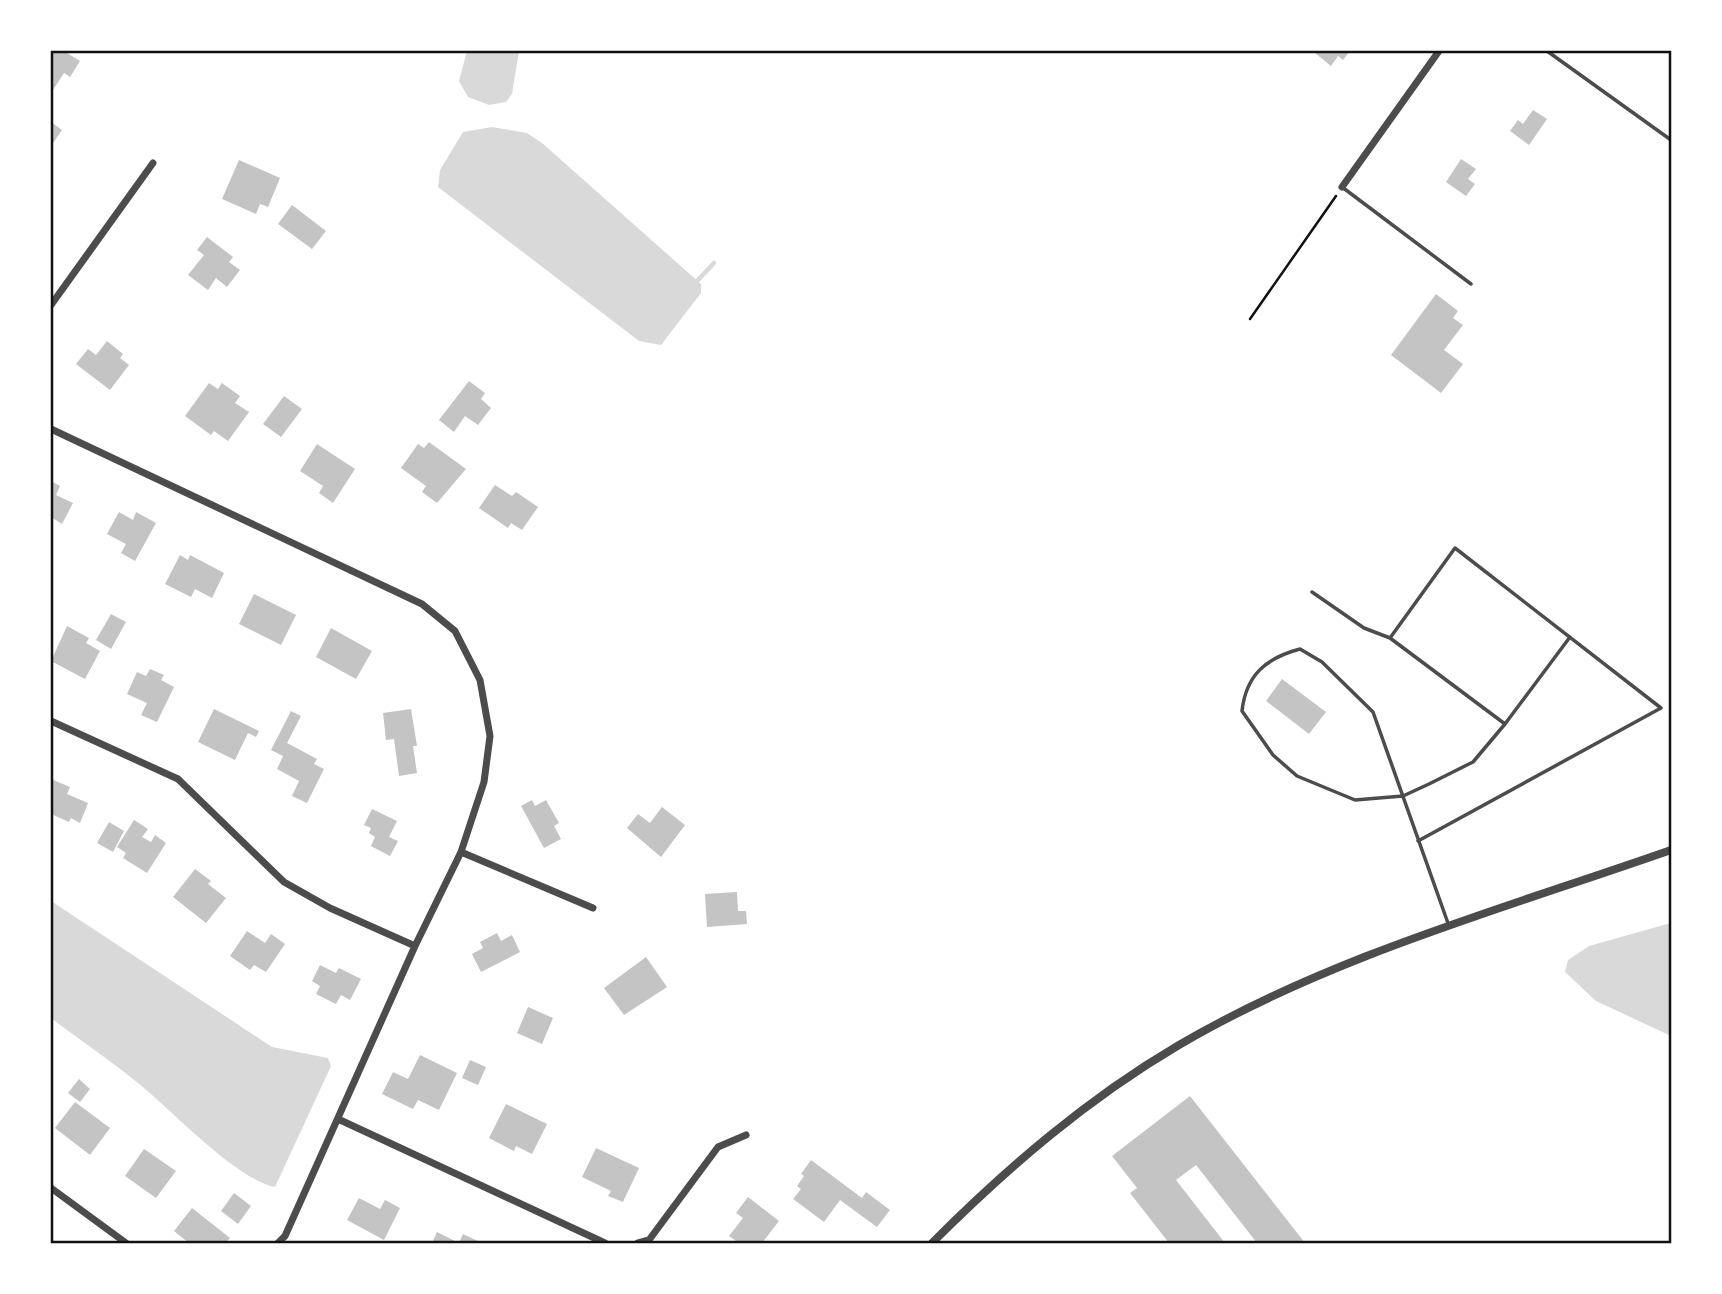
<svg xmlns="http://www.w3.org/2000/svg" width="1722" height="1294" font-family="Montserrat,sans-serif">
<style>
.water{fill:#d9d9d9}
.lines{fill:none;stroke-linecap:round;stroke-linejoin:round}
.stream{stroke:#d9d9d9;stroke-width:4.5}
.building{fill:#c4c4c4}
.path{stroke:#111;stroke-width:2.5}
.service{stroke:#4c4c4c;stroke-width:3.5}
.minor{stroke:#4c4c4c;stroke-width:7}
.tertiary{stroke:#4c4c4c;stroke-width:8}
.neatline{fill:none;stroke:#111;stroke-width:2.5}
</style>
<rect width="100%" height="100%" fill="#fff"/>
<path class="water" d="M 467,51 L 519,51 L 512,94 L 506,102 L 489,105 L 468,97 L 459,81 Z
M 492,127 L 527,133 L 542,143 L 701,284 L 701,293 L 661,345 L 639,341 L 438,187 L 440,170 L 463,132 Z
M 51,901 L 272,1047 L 328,1058 L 331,1066 L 275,1187 C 235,1179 172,1110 138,1083 C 110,1060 80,1040 51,1018 Z
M 1671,923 L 1671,1036 L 1596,1001 L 1565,972 L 1568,960 L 1589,946 Z"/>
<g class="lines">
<path class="stream" d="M 698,280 L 714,263"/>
</g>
<path class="building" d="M 51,51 L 64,51 L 80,61 L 70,77 L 64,73 L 51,93 Z
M 1316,51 L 1350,51 L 1343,60 L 1338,56 L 1331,66 L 1315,53 Z
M 1533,110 L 1547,119 L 1529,145 L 1510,131 L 1518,120 L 1523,124 Z
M 51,122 L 62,130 L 51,146 Z
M 1461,159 L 1476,169 L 1468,179 L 1475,184 L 1466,196 L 1446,182 Z
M 239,160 L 280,178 L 268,207 L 260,204 L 256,214 L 222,199 Z
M 292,205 L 326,231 L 312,249 L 278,224 Z
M 207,237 L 233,257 L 229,262 L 240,270 L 227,287 L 216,278 L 208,290 L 188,275 L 204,255 L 197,250 Z
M 1436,294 L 1458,311 L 1453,318 L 1463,325 L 1444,350 L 1463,364 L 1441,393 L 1391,355 Z
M 107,341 L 123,354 L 120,358 L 129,365 L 110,390 L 76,364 L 88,349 L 96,355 Z
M 469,381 L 485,393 L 481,399 L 491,408 L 478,425 L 465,416 L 454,432 L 439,420 Z
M 209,383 L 218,389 L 222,383 L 240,396 L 235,403 L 249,412 L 228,441 L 214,431 L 211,435 L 185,416 Z
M 284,396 L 302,409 L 281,437 L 263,424 Z
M 429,442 L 466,469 L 437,503 L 422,492 L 426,486 L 401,468 L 418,444 L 424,448 Z
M 317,444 L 355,469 L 333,503 L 319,493 L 323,486 L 300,471 Z
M 51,481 L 60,486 L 56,495 L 73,503 L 62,524 L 51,517 Z
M 495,485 L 512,496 L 516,492 L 538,507 L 522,530 L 511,523 L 508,528 L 479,508 Z
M 119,512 L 133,520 L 136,512 L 156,523 L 135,561 L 121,553 L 126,544 L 107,534 Z
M 180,555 L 188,560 L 190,555 L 224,573 L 212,598 L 195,589 L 191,597 L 165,584 Z
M 254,594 L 296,615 L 281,645 L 239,624 Z
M 111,614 L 126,622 L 111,649 L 96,640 Z
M 67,626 L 89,638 L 86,643 L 100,651 L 85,679 L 51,661 Z
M 331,628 L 372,651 L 356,679 L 316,657 Z
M 150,669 L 164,675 L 161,680 L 174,687 L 157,722 L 141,715 L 147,703 L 127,694 L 137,672 L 146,676 Z
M 1282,679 L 1326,712 L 1309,734 L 1266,701 Z
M 214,709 L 259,731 L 256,737 L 248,733 L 235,760 L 198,742 Z
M 411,709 L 417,746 L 413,746 L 417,773 L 399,776 L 394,739 L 386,740 L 383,713 Z
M 291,711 L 301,716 L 287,743 L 317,759 L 314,764 L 324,769 L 307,803 L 292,796 L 299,781 L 277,769 L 283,756 L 271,750 Z
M 51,779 L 70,787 L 67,794 L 88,803 L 80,823 L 71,818 L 69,822 L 51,814 Z
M 532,800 L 535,806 L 546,800 L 559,823 L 554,826 L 561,839 L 544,848 L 521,806 Z
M 662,807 L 685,825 L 661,857 L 627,828 L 638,814 L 650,823 Z
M 372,809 L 397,821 L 389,837 L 398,841 L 390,856 L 371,846 L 375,837 L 369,833 L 371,828 L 364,825 Z
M 134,820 L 148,829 L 142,837 L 151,842 L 155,835 L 166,843 L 147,873 L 123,858 L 126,853 L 117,847 Z
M 109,822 L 124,831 L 113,852 L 97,843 Z
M 195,869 L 211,881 L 208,884 L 226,898 L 206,923 L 173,897 Z
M 737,892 L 738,911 L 746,911 L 747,924 L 707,927 L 705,894 Z
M 247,931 L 265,943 L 271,934 L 285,944 L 266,972 L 254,965 L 250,970 L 230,956 Z
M 497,933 L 501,941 L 512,935 L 520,952 L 481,972 L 472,954 L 483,948 L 480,942 Z
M 646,957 L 667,987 L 624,1015 L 604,988 Z
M 320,965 L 336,973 L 339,968 L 361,979 L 350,1000 L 341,995 L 336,1004 L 316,994 L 320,986 L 312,981 Z
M 528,1007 L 553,1018 L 542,1044 L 517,1033 Z
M 420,1055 L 457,1073 L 439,1110 L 418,1100 L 413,1109 L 382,1094 L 393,1072 L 408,1079 Z
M 470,1060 L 486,1067 L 478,1085 L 462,1078 Z
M 79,1079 L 90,1089 L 80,1102 L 68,1093 Z
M 1190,1096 L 1305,1243 L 1257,1243 L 1196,1165 L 1176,1180 L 1225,1243 L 1169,1243 L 1130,1193 L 1137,1188 L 1112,1156 Z
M 75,1102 L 110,1128 L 90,1155 L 55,1128 Z
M 506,1104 L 547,1124 L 532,1154 L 516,1146 L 514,1151 L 489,1138 Z
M 596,1148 L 639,1168 L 623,1202 L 608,1196 L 611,1191 L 582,1177 Z
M 144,1149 L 176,1171 L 156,1198 L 125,1176 Z
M 811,1160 L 862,1198 L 866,1192 L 890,1210 L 877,1227 L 840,1200 L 824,1222 L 793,1199 L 801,1189 L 797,1186 L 804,1176 L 801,1174 Z
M 234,1193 L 251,1206 L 238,1224 L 221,1211 Z
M 748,1197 L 779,1221 L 762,1243 L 739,1243 L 729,1236 L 743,1218 L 736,1213 Z
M 359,1198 L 380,1209 L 385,1200 L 400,1208 L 384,1240 L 347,1220 Z
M 192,1208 L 230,1238 L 225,1243 L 189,1243 L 174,1231 Z
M 437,1232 L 459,1243 L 463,1234 L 482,1243 L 432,1243 Z"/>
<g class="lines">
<path class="path" d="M 1250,319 L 1336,196"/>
<path class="service" d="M 1547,51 L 1671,140
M 1342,187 L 1471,284
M 1312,592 L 1364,628 L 1390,638 L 1505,724 L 1473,762 L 1429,784 L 1403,796 L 1355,800 L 1297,776 L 1273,755 L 1242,711 C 1246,675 1266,658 1300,649 L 1322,662 L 1373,712 L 1449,926
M 1390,638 L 1455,548 L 1661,708 L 1418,841
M 1505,724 L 1570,637"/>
<path class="minor" d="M 1342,187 L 1439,51
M 51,305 L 153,163
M 51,429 L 422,604 L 455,631 L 480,680 L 490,736 L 484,782 L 461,852 L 415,946 L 285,1236 L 278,1243
M 51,721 L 178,779 L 284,882 L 330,908 L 415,946
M 461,852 L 593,908
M 338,1119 L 605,1243
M 51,1188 L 126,1243
M 638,1243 L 649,1240 L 718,1147 L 746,1135"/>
<path class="tertiary" d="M 932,1243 C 1007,1168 1087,1099 1179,1045 C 1331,956 1506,908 1671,850"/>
</g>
<rect width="1722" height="1294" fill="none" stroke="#ffffff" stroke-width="105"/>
<rect x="52" y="52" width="1618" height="1190" class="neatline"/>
</svg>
